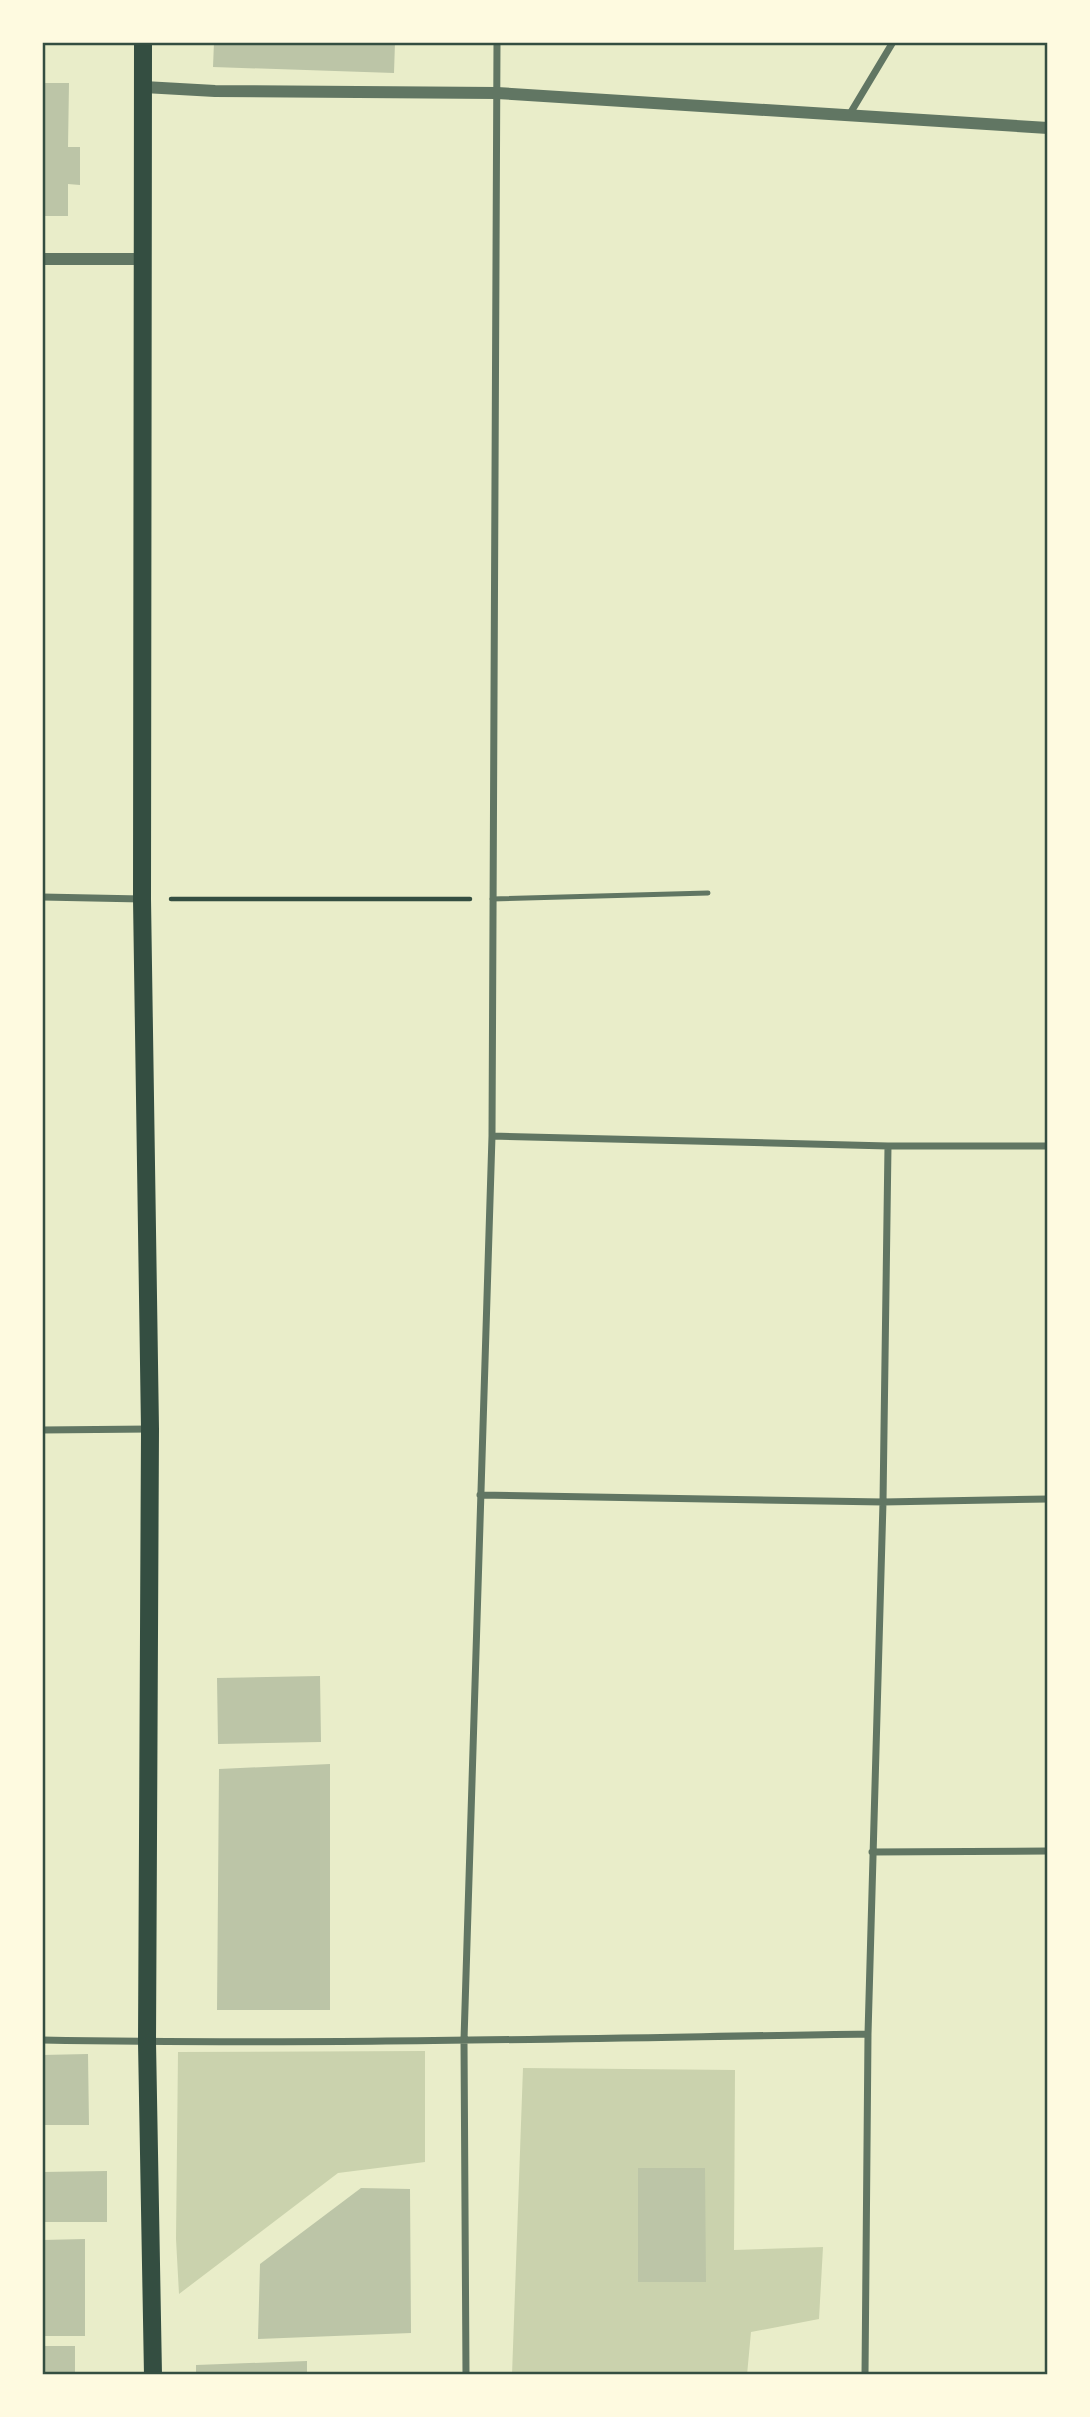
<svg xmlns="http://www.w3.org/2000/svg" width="1090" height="2417" font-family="'Exo 2',sans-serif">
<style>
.green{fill:#cad2ad}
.building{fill:#bcc5a7}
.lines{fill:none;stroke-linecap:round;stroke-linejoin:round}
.path{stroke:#344e41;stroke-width:4.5}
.service{stroke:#617663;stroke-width:5}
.minor{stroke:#617663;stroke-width:7}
.tertiary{stroke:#617663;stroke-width:12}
.primary{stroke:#344e41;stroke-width:18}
.neatline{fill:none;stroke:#344e41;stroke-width:2.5}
</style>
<rect width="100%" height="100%" fill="#e9edc9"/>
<path class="green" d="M 425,2051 L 425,2162 L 338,2173 L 179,2294 L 176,2239 L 178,2052 Z
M 523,2068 L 735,2070 L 734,2250 L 823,2247 L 819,2319 L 751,2332 L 747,2375 L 512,2375 Z"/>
<path class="building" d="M 214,42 L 395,42 L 394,73 L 213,67 Z
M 42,83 L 69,83 L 68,147 L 80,147 L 80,185 L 68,184 L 68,216 L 42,216 Z
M 320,1676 L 321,1742 L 218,1744 L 217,1678 Z
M 330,1764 L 330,2010 L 217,2010 L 219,1769 Z
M 88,2054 L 89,2125 L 42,2125 L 42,2055 Z
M 638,2168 L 705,2168 L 706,2282 L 638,2282 Z
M 107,2171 L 107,2222 L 42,2222 L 42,2172 Z
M 361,2188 L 410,2189 L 411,2333 L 258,2339 L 260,2264 Z
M 85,2239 L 85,2336 L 42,2336 L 42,2240 Z
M 42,2346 L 75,2346 L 75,2375 L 42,2375 Z
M 307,2361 L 307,2375 L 196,2375 L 196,2365 Z"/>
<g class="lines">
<path class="path" d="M 171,899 L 470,899"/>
<path class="service" d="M 492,899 L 708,893"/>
<path class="minor" d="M 848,117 L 893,42
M 42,897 L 142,899
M 492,1136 L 888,1146 L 1048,1146
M 42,1430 L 150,1429
M 480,1495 L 883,1502 L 1048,1499
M 872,1852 L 1048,1851
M 42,2040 C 317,2045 592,2038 868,2034
M 466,2375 L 464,2040 L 492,1136 L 497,42
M 865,2375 L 868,2034 L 883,1502 L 888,1146"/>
<path class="tertiary" d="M 144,87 L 215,91 L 497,93 L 1048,128
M 42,259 L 143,259"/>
<path class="primary" d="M 143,42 L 142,899 L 150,1429 L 147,2042 L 153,2375"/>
</g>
<rect width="1090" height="2417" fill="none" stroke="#fefae0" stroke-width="88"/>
<rect x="44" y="44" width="1002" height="2329" class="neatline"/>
</svg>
